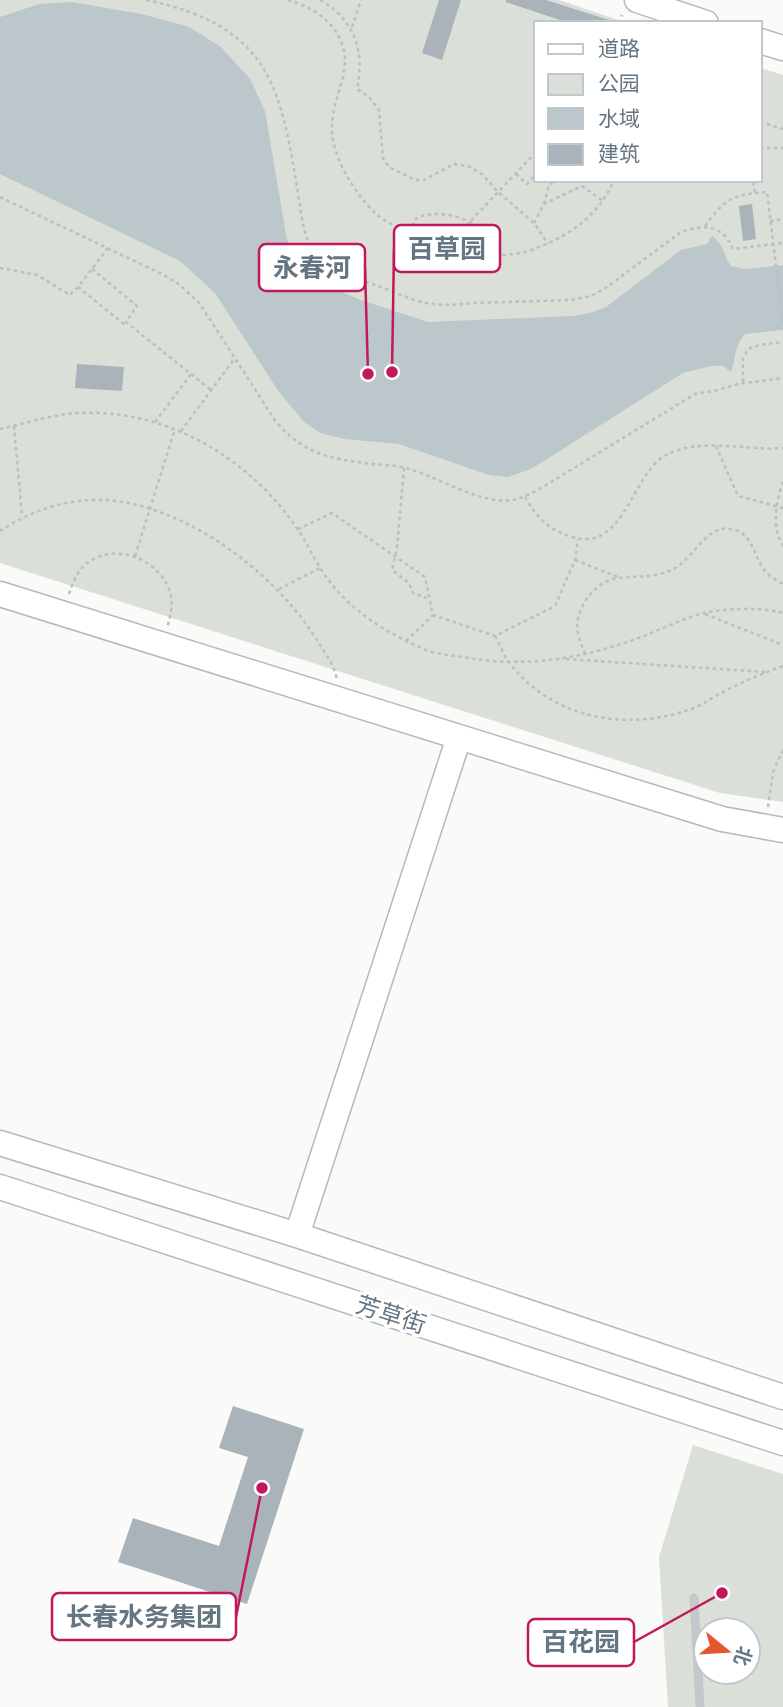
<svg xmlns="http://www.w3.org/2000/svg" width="783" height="1707" font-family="'Fira Sans','Noto Sans SC',sans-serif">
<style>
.green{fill:#dadfd7;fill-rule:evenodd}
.water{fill:#bbc7cb}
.building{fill:#aab3b9}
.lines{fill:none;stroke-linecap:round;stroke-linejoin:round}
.secondary-casing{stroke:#b3babf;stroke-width:27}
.path{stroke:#bbbfc2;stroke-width:2.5;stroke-dasharray:3.5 3.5;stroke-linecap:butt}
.lane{stroke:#c3c8cc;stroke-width:9}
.secondary{stroke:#fff;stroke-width:24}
.labels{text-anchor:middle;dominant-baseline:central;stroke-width:7;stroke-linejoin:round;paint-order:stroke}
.street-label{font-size:24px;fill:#657683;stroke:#fff}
.leader{fill:none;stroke:#c2185b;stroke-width:2.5}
.callout-dot{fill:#c2185b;stroke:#fff;stroke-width:2.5}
.callout{fill:#fff;stroke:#c2185b;stroke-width:2.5}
.callout-label{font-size:26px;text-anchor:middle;font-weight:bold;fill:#657683}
</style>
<rect width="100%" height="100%" fill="#fafaf8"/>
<path class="green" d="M 0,0 L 559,0 L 627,23 L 536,23 L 536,180 L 760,180 L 760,68 L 783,75 L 783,802 L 720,793 L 0,563 Z
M 693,1445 L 783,1474 L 783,1707 L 668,1707 L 659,1557 ZM 706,1630 L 748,1630 L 748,1672 L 706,1672 Z"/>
<path class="water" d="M 71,2 L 142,14 L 189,27 L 221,47 L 250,79 L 265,111 L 287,240 L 297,260 L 310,274 L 326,285 L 361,300 L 428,322 L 573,316 L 590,313 L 606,307 L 681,250 L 707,244 L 712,236 C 723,243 724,256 731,266 L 744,269 L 783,265 L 783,330 L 745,334 C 734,346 736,358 731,372 L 723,366 L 711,366 L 683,373 L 531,469 L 508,477 L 489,475 L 399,444 L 345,439 L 320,433 L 304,422 L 279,392 L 215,293 L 180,261 L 0,174 L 0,17 L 39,4 Z"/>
<path class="building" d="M 439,0 L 461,0 L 442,60 L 422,53 Z
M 506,0 L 546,0 L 609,20 L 609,23 L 569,23 L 506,2 Z
M 752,204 L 756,239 L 743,241 L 739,206 Z
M 77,364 L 124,367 L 122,391 L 75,388 Z
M 233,1406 L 304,1429 L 247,1604 L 118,1562 L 133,1518 L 219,1546 L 248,1457 L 219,1448 Z"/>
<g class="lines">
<defs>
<path id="secondary" d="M 637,0 L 706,23
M 760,41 L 783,48
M 0,594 L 722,819 L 783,830
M 0,1143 L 297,1235 L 783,1397
M 0,1187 L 783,1443
M 297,1235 L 459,737"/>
</defs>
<use href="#secondary" class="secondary-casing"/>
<path class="path" d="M 146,0 C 271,26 281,87 299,200 C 303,223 304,247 324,262 C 337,274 355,278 372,284 C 391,290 413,302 433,304 C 446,306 461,304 475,303 C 507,302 539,301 571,300 L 591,296 L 607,287 L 681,232 C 704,224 722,224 733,249 L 783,243
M 288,0 C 313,7 338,23 344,51 C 350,79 327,105 333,140 C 338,166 356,194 375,213 C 393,231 469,256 494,256 C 506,255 520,254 531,250 C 568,237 598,217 614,180
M 320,0 C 355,20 365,51 357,89 L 369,97 L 379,110 L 383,158 L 389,167 L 415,180 L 424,180 L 454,164 L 468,166 L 482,174 L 497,191 L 534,223 L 548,244
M 619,23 L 622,15
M 352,27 L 361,0
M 760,122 L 783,129
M 760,148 L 783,148
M 516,174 L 527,184 L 536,174
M 578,180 L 582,186 L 603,201
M 755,193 L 767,192 L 783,324
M 0,197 L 162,274 L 180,285 L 200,304 L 276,422 C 305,455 331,459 373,464 C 383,465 395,465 405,468 C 436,476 465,496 497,500 C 514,503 529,495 543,487 L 695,394 L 714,391 L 738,384 L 783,378
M 544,204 L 549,185 L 556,180
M 770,221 L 783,219
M 534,223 L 544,204 L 582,186
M 705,226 C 721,205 728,196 755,193 L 753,180
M 412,233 L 414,220 C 433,206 478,218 489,239 C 492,244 492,250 492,256
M 447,246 L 536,152
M 108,248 L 78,287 L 124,324 L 126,322
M 0,268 L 37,275 L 70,295 L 78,287
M 92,269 L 137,306 L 126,322 L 211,390
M 743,382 L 743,359 L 748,349 L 759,345 L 783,342
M 155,422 L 191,374
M 14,426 L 22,516
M 0,429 C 22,424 45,417 67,414 C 159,404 248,455 298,530 C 307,543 313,557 322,571 C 347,609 384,632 426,650 C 437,654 450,655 462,657 C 518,667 570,661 624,643 C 651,635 677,620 704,613 C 727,608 760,607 783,613
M 181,431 L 235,358
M 716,446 L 738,496 L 783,508
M 404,468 L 397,548 L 392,570 L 409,583 L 413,593 L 427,598
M 783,482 C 776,501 771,528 783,546
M 525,497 C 537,518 549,530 572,537 C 625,553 631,474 666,455 C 699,437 747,451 783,448
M 298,529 L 332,513 L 425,577 L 433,615 L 495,636 L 555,606 L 575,560 L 578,539
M 0,531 C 35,508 75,496 117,501 C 195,512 278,576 318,642 C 326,654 334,665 337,680
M 135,556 L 175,429
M 575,560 L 618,577
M 279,589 L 320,568
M 69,594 C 74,578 81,563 98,557 C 127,545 165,566 171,596 C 173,607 170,618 167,628
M 705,614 L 783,645
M 495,636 C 500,645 504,656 510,664 C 554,719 626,732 691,709 C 701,706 710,699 719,694 C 740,683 761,674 783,666
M 406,641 L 433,615
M 585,654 C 582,646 578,637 577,628 C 577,606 595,581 618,578 C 638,575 656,579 675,568 C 695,557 708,521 735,530 C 750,534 753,550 760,563 C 764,573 774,579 783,584
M 566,659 L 766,672
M 768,807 L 773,772 L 783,750"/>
<path class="lane" d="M 694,1598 L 700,1707"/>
<use href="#secondary" class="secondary"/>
</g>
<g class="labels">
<g class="street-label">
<text transform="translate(391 1315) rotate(18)">芳草街</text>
</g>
</g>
<path class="leader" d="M392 372L394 249M368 374L365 268M262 1488L236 1617M722 1593L634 1642"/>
<g class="callout-dot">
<circle cx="392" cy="372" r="7"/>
<circle cx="368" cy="374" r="7"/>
<circle cx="262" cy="1488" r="7"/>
<circle cx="722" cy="1593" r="7"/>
</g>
<g class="callout">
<rect x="394" y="225" width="106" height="47" rx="7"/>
<rect x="259" y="244" width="106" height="47" rx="7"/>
<rect x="52" y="1593" width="184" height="47" rx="7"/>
<rect x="528" y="1619" width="106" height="47" rx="7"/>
</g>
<g class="callout-label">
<text x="447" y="258">百草园</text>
<text x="312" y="277">永春河</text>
<text x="144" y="1626">长春水务集团</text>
<text x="581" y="1651">百花园</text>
</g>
<rect x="534" y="21" width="228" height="161" fill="#ffffff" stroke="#c1c8cd" stroke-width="2"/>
<rect x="548" y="44" width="35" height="10" fill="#ffffff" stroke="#c1c8cd" stroke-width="2"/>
<text x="598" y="56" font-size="21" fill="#657683">道路</text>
<rect x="548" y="74" width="35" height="21" fill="#dadfd7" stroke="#c1c8cd" stroke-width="2"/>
<text x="598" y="91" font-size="21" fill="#657683">公园</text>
<rect x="548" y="108" width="35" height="21" fill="#bbc7cb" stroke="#c1c8cd" stroke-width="2"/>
<text x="598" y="126" font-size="21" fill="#657683">水域</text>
<rect x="548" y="144" width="35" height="21" fill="#aab3b9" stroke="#c1c8cd" stroke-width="2"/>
<text x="598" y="161" font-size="21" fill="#657683">建筑</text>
<g transform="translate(727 1651) rotate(108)"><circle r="33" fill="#ffffff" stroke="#c1c8cd" stroke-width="2"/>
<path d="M0-5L12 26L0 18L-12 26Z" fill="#e4572e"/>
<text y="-10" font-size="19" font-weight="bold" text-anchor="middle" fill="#657683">北</text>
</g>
</svg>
